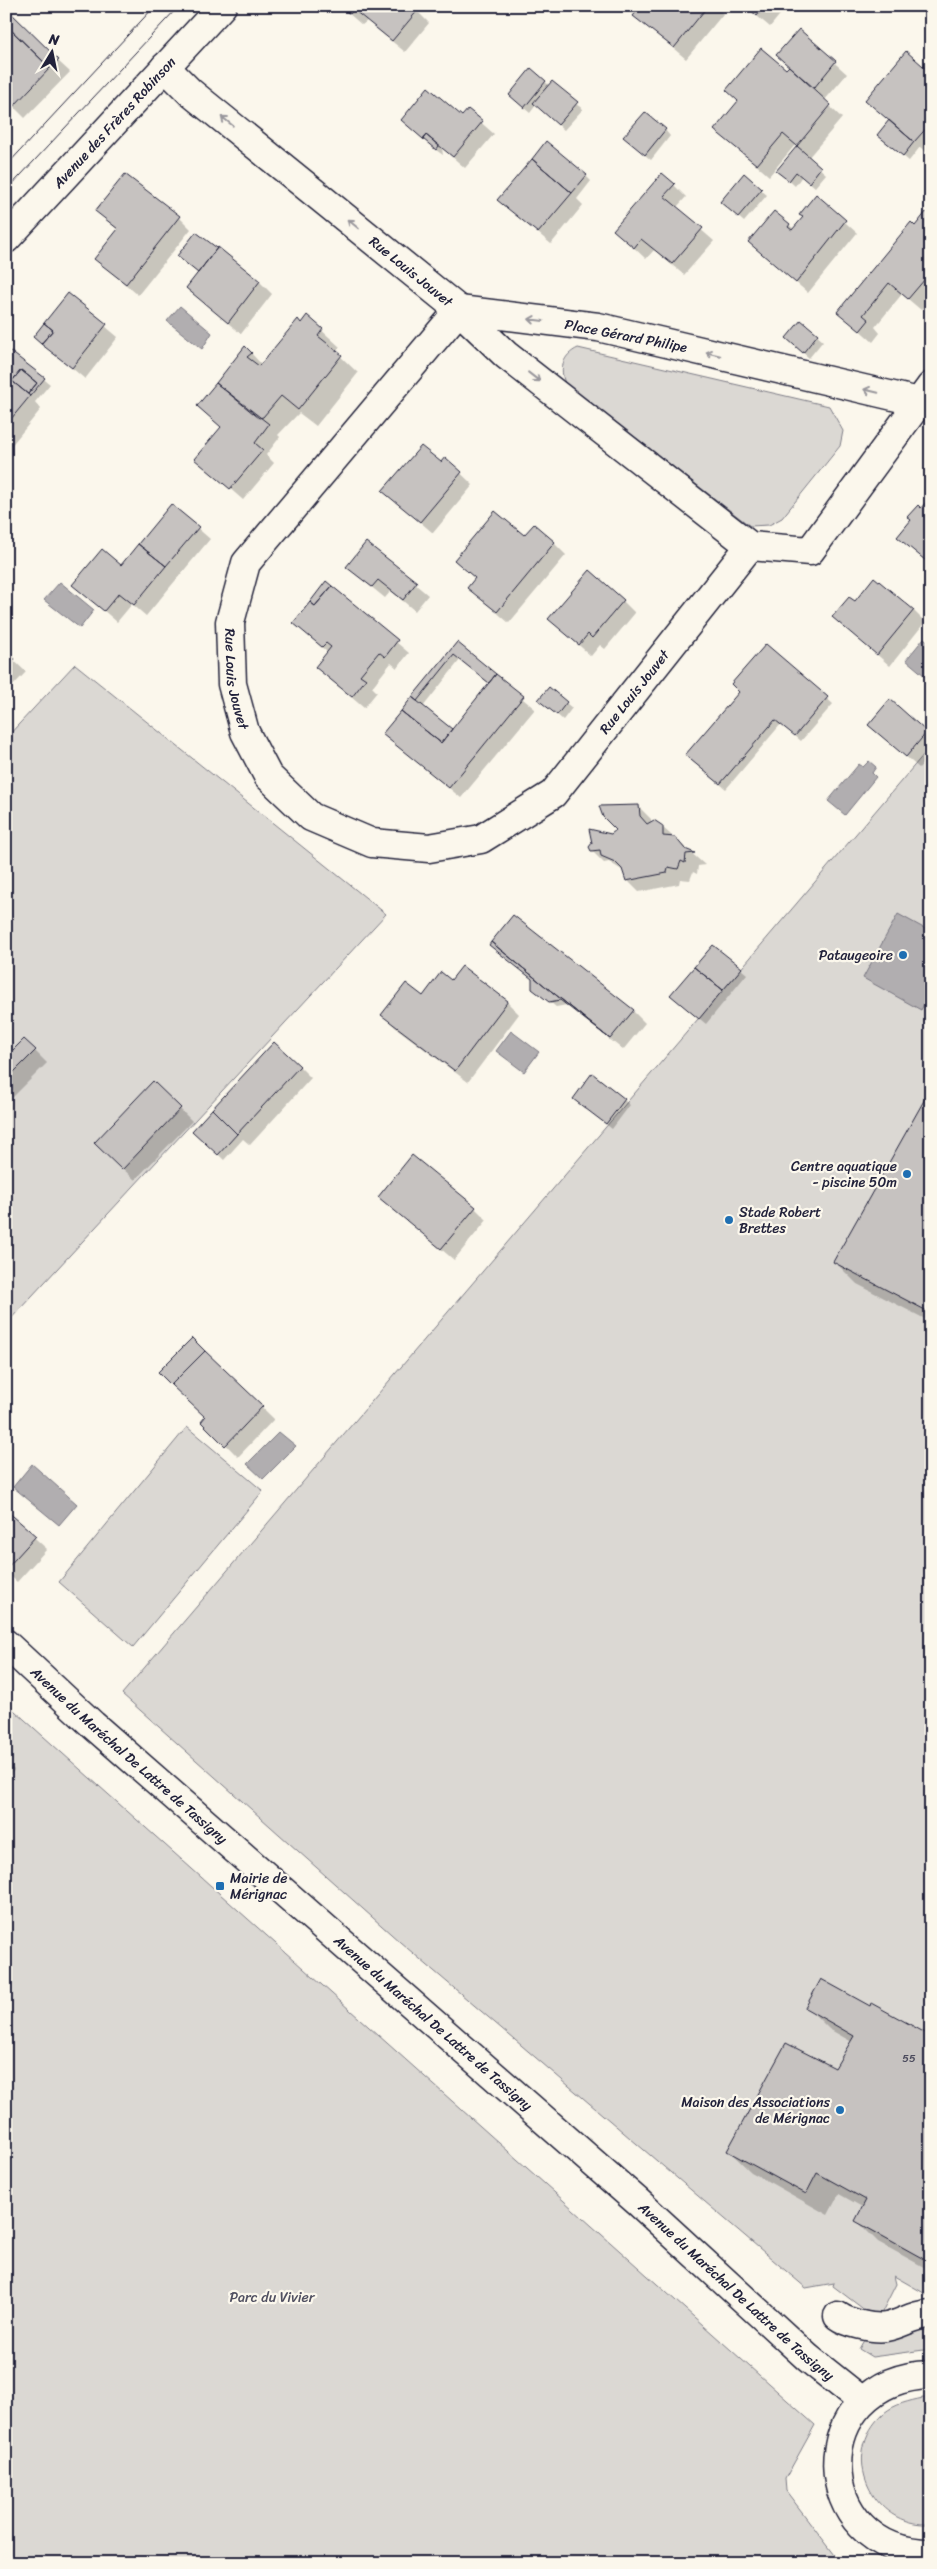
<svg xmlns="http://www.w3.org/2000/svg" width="937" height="2569" font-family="Sriracha,sans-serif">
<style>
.green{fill:#dbd8d3;stroke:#7e7d87}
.water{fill:#b1aeb0;stroke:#787681}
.shadow{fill:#0003;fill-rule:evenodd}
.building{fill:#c6c2c0;stroke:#22223b}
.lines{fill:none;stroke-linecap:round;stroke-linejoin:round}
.pedestrian-casing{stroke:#22223b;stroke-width:31}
.minor-casing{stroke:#22223b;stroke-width:31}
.tertiary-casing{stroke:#22223b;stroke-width:31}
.pedestrian{stroke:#fbf7ec;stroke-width:28}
.minor{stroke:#fbf7ec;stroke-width:28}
.tertiary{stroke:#fbf7ec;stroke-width:28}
.tram{stroke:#22223b;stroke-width:1}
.oneway{stroke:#99979c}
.poi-dot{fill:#1f6fb2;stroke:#fbf7ec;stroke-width:2}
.labels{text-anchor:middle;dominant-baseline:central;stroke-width:4.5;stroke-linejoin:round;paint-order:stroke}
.number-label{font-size:11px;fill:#4b4a5c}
.street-label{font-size:14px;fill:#22223b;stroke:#fbf7ec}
.poi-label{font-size:14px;fill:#22223b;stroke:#fbf7ec;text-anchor:end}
.park-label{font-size:14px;fill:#505061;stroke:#fbf7ec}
</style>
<rect width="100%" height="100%" fill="#fbf7ec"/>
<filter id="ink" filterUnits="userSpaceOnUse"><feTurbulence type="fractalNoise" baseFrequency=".02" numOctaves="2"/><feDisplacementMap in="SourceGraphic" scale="10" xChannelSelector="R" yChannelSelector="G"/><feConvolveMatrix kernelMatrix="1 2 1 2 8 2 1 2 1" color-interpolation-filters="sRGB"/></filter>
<g filter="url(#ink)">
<path class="green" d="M 578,348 L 829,406 L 843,431 L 840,446 L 782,518 L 769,525 L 750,526 L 565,383 C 559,368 563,355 578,348 Z
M 75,664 L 386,914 L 6,1324 L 6,738 Z
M 931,746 L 931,2297 L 894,2276 L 896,2284 L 881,2314 L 866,2311 L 833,2286 L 834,2283 L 806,2288 L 400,1942 L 122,1694 Z
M 187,1427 L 263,1491 L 133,1647 L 59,1582 Z
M 6,1703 L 815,2425 L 785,2479 L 786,2491 L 841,2563 L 6,2563 Z
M 931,2323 L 931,2349 L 872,2357 L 859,2349 L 869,2331 Z
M 923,2398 L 931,2399 L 931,2524 C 871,2528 838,2453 884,2413 C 895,2404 909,2401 923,2398 Z"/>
<path class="water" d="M 180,306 L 212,333 L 202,349 L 167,321 Z
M 60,582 L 94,610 L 80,628 L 44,600 Z
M 924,638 L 931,644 L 931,681 L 906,660 Z
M 869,761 L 876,767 L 872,773 L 876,777 L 845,815 L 828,801 L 859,764 L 863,767 Z
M 898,914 L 931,932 L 931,991 L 921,1010 L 863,978 Z
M 511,1031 L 539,1052 L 524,1072 L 496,1051 Z
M 279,1432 L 296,1446 L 263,1479 L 247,1464 Z
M 32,1464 L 77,1504 L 59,1525 L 13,1487 Z"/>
<path class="shadow" d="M 340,6 L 412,6 L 429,23 L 405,52 L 367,21 L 362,25 Z
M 458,6 L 466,6 L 463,10 Z
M 593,6 L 605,6 L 600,12 Z
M 643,6 L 716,6 L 723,14 L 686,59 L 635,16 Z
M 745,6 L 787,6 L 770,27 Z
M 799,31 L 847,74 L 824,101 L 842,118 L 808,158 L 826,174 L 815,187 L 802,176 L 795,186 L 784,176 L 797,147 L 795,145 L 769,176 L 716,130 L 790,67 L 778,55 Z
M 58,61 L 70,72 L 25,118 L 6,99 Z
M 931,75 L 931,148 L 927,153 L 920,147 L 909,161 L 884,140 L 889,122 Z
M 545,82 L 583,109 L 564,130 L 536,105 L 530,113 L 516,101 Z
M 468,111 L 494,134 L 465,168 L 442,148 L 443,155 L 436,150 L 402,120 L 462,118 Z
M 665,130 L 670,136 L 651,160 L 631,143 Z
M 586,176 L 591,181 L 577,199 L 583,205 L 551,244 L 499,200 Z
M 674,185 L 686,197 L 676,208 L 714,241 L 684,275 L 654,250 L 646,259 L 615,230 Z
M 761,190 L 767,195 L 744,222 L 721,202 Z
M 816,196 L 857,233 L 808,293 L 749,242 L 774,213 L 794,229 L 804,218 Z
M 97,211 L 179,217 L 191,229 L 138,295 L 96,259 L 118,230 Z
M 931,218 L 931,298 L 921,310 L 902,294 L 875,327 L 880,333 L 873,342 L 839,312 L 915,227 Z
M 196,233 L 260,282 L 272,294 L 241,334 L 187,288 L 199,274 L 178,256 Z
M 68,295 L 118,337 L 85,379 L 35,337 Z
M 307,317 L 340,347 L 336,352 L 358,373 L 316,426 L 299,413 L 278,435 L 280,437 L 266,455 L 274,463 L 243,500 L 196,459 L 222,428 L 217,383 L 251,353 L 262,365 Z
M 801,322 L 823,341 L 809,358 L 793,344 Z
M 6,350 L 50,384 L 35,402 L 41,409 L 6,452 Z
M 446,459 L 473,485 L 433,533 L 384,491 L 441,464 Z
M 931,498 L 931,566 L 899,537 Z
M 172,506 L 210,539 L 146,616 L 132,604 L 117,622 L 74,585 L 121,566 Z
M 524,537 L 554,543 L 566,555 L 509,623 L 469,588 L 476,579 L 456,560 Z
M 366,543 L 428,595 L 415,611 L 391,591 L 385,598 L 347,567 Z
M 326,583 L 409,653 L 397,668 L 391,663 L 372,687 L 377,692 L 364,708 L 316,667 L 328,653 L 295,623 Z
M 623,601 L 635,613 L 605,649 L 600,645 L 591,656 L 562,630 Z
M 855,603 L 913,610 L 925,622 L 890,666 L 834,617 Z
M 457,644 L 535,709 L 461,798 L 384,734 ZM 460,660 L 490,684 L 452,731 L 423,707 Z
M 766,646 L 833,704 L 801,741 L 781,724 L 726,789 L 692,761 L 740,692 Z
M 6,653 L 26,672 L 6,693 Z
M 540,700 L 566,703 L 572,708 L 563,720 Z
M 890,701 L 931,737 L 931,754 L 919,768 L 870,725 Z
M 639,807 L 651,819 L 651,823 L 662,827 L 705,865 L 698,866 L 697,874 L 693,872 L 690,880 L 680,879 L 679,884 L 639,892 L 627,880 L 625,872 L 609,862 L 604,863 L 592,851 L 611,836 Z
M 741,969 L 747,974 L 706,1024 L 678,1001 Z
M 451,982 L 507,1002 L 519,1014 L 468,1082 L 395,1027 L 383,1015 Z
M 540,994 L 633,1011 L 645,1023 L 623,1050 L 567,1005 L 556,1007 Z
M 24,1040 L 47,1063 L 6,1104 L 6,1045 L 13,1052 Z
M 299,1066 L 311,1078 L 250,1145 L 243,1139 L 224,1160 L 194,1131 Z
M 593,1075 L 630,1105 L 612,1129 L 580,1104 Z
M 153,1082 L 192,1121 L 135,1180 L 108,1155 Z
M 931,1090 L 931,1322 L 857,1284 L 835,1262 Z
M 380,1197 L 475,1208 L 487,1220 L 454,1260 Z
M 192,1339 L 274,1419 L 238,1457 L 203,1421 L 206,1417 Z
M 6,1458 L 10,1462 L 6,1466 Z
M 6,1512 L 47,1549 L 17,1582 L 6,1572 Z
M 6,1762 L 14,1770 L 6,1782 Z
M 807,2007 L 931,2038 L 931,2271 L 878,2242 L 857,2221 L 864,2208 L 839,2194 L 828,2215 L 751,2172 L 729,2151 L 836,2070 L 852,2042 L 829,2029 Z"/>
<path class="building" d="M 340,6 L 414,6 L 418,10 L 392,41 L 354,10 L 350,14 Z
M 641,6 L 708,6 L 674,48 L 633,16 Z
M 746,6 L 765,6 L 757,16 Z
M 6,8 L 59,60 L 50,68 L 6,25 Z
M 6,25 L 50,68 L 13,107 L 6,101 Z
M 799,29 L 836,61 L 814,88 L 776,55 Z
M 761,48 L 786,69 L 789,66 L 831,105 L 797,146 L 783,134 L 757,165 L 714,130 L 738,101 L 726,90 Z
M 906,51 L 931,73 L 931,123 L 914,142 L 865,100 Z
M 531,68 L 546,81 L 524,108 L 509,95 Z
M 552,81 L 578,102 L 558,125 L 533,103 Z
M 428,87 L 462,116 L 468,109 L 483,121 L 453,157 L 426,135 L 423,139 L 401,120 Z
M 645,112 L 666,129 L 645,155 L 623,137 Z
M 889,120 L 914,142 L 903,156 L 877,135 Z
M 426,135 L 439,146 L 436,150 L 423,139 Z
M 546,141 L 587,175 L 572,193 L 532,159 Z
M 797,146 L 821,167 L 809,183 L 796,172 L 789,181 L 776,171 Z
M 532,159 L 572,193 L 538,233 L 497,200 Z
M 662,173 L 675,184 L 664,196 L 703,228 L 672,264 L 641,239 L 634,248 L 613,230 Z
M 744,173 L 762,189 L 738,217 L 720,202 Z
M 125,174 L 180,216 L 126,284 L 94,259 L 118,229 L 95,211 Z
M 816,194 L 846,220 L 796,283 L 748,242 L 774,211 L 790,224 L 788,227 L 792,230 L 803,217 L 799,215 Z
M 926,212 L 931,216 L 931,272 L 908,299 L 889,283 L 863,315 L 869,320 L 860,331 L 837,312 L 911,222 L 915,226 Z
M 196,232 L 217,248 L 198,273 L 177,256 Z
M 218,247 L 260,281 L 228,323 L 186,288 Z
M 68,293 L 107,324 L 72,368 L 41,344 L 53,330 L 44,323 Z
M 307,315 L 323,329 L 318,336 L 342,355 L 298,410 L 281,396 L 263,417 L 259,418 L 216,383 L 245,346 L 252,353 L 247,357 L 259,366 L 298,319 L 301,323 Z
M 801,320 L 818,334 L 803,353 L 786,338 Z
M 44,323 L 53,330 L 41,344 L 33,337 Z
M 6,348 L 45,378 L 30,396 L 28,394 L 37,383 L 21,370 L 12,381 L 6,376 Z
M 21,370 L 37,383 L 28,394 L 12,381 Z
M 6,376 L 30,396 L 6,425 Z
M 216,383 L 269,424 L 255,443 L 263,450 L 230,489 L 194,459 L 221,427 L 197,406 Z
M 421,446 L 441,462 L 445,457 L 462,472 L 420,522 L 382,491 Z
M 931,496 L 931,565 L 897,537 L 911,520 L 907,517 L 918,505 L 921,508 Z
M 171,504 L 199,527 L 166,566 L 138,544 Z
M 495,511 L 524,535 L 534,524 L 555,542 L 497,612 L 467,588 L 475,578 L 454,560 Z
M 366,542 L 417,582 L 403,600 L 378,580 L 372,587 L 346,567 Z
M 138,544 L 166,566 L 134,605 L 119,593 L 104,611 L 72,585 L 102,549 L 121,565 Z
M 590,570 L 624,600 L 592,638 L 588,634 L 579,645 L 548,619 Z
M 874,577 L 914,610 L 877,655 L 832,617 L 849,597 L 855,601 Z
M 326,581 L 332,586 L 315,606 L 310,602 Z
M 332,586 L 398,640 L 385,657 L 379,652 L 360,675 L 366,679 L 352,697 L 315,667 L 331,647 L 326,643 L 322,647 L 293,623 L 310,602 L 315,606 Z
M 457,642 L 496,674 L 489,683 L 454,655 L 417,701 L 412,697 Z
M 766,644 L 828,697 L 795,736 L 775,720 L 720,784 L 685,755 L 739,692 L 731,684 Z
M 6,651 L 15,659 L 6,668 Z
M 496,674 L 524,696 L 449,788 L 382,734 L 401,711 L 441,743 Z
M 549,687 L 567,702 L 557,715 L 538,700 Z
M 412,697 L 452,729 L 441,743 L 401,711 Z
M 890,699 L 927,732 L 906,757 L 868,725 Z
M 639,805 L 640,816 L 647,824 L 654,820 L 663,826 L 663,836 L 675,837 L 685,849 L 695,853 L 686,854 L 685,863 L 681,861 L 678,869 L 668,867 L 667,873 L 626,881 L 622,869 L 615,862 L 601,856 L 600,850 L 591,851 L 589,847 L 592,843 L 589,829 L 611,834 L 616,830 L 603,817 L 599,806 Z
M 513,915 L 634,1010 L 610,1039 L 491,942 Z
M 491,942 L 610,1039 L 560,1000 L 549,1002 L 532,989 L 532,979 L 489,945 Z
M 713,945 L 742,968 L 723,990 L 694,967 Z
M 462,966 L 508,1001 L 455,1071 L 381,1015 L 406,983 L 423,996 L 441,972 L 451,980 Z
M 694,967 L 723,990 L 699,1019 L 670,995 Z
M 24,1039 L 36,1050 L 6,1080 L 6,1043 L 13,1050 Z
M 274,1042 L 300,1066 L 237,1134 L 212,1109 Z
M 592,1073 L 625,1099 L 606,1124 L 573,1099 Z
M 153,1081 L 181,1108 L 122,1170 L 94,1143 Z
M 931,1088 L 931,1313 L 833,1262 Z
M 212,1109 L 237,1134 L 218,1155 L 192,1131 Z
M 412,1155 L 476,1207 L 441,1249 L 378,1197 Z
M 192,1338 L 205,1351 L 171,1385 L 158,1372 Z
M 205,1351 L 263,1406 L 225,1446 L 201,1422 L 205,1417 L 171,1385 Z
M 6,1510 L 36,1536 L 6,1569 Z
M 821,1979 L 870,2006 L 871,2003 L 931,2036 L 931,2263 L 855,2221 L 866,2200 L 817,2173 L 806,2194 L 727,2151 L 786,2043 L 835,2068 L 854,2036 L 805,2008 Z"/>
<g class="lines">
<defs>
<path id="pedestrian" d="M 838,2316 C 847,2323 874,2329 886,2327 C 902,2324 914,2314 931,2314"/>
<g id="minor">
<path id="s1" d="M 165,67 L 190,92 L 459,310 L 246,563 L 230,622 L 232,684 L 245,732 L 268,776 L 311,817 L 372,843 L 429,848 L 481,839 L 553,794 L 750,546"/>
<path d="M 919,402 L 598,327 L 459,310 L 506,355 L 750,546 L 810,551 L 931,386"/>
<path id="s2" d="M 6,1644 L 93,1725 L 638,2202 L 808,2358 L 862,2401"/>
<path d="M 931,2375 C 804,2378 808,2553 931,2553"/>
</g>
<g id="tertiary">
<path id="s3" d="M 6,239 L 222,6"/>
</g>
</defs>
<use href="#pedestrian" class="pedestrian-casing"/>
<use href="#minor" class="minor-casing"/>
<use href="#tertiary" class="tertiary-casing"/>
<use href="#pedestrian" class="pedestrian"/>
<use href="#minor" class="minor"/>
<use href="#tertiary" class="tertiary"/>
<path class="tram" d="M 6,166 L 155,6
M 6,191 L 179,6"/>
</g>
<defs><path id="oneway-shaft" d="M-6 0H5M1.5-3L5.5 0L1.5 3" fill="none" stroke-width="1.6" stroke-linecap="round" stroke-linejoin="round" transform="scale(1.25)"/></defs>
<g class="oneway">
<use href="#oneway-shaft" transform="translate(227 121) rotate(-141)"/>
<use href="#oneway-shaft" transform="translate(353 224) rotate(-141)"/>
<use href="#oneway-shaft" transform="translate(536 320) rotate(-173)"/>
<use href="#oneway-shaft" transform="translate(713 354) rotate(-167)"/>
<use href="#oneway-shaft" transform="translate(534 377) rotate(38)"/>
<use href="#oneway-shaft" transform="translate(871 391) rotate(-167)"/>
</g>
</g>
<g class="poi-dot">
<circle cx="903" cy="955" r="5"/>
<circle cx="907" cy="1174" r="5"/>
<circle cx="729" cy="1220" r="5"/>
<rect x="215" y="1881" width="10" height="10" rx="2.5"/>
<circle cx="840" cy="2110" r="5"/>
</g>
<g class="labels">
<g class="number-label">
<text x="909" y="2058">55</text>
</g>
<g class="street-label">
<text stroke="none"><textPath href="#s3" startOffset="159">Avenue des Frères Robinson</textPath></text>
<text stroke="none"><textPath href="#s1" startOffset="320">Rue Louis Jouvet</textPath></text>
<text transform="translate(626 336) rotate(11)">Place Gérard Philipe</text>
<text stroke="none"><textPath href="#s1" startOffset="831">Rue Louis Jouvet</textPath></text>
<text stroke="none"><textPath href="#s1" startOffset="1386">Rue Louis Jouvet</textPath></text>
<text stroke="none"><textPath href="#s2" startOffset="166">Avenue du Maréchal De Lattre de Tassigny</textPath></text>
<text stroke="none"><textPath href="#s2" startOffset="571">Avenue du Maréchal De Lattre de Tassigny</textPath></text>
<text stroke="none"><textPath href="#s2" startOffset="976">Avenue du Maréchal De Lattre de Tassigny</textPath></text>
</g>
<g class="poi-label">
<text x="893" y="955">Pataugeoire</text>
<text x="897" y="1166">Centre aquatique<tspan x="897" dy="16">- piscine 50m</tspan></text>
<text x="739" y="1212" text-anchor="start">Stade Robert<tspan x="739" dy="16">Brettes</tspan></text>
<text x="230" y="1878" text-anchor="start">Mairie de<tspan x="230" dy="16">Mérignac</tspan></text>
<text x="830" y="2102">Maison des Associations<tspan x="830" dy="16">de Mérignac</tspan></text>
</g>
<g class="park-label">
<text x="272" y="2297">Parc du Vivier</text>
</g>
</g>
<rect width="937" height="2569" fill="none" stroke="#fbf7ec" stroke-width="25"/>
<rect x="12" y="12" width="912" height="2544" fill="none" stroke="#22223b" stroke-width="2" filter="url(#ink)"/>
<g transform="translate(52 52) rotate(10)" stroke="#fbf7ec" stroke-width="4" paint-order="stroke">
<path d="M0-4L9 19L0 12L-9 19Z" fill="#22223b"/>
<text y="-8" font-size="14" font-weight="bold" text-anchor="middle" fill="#22223b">N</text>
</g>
</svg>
